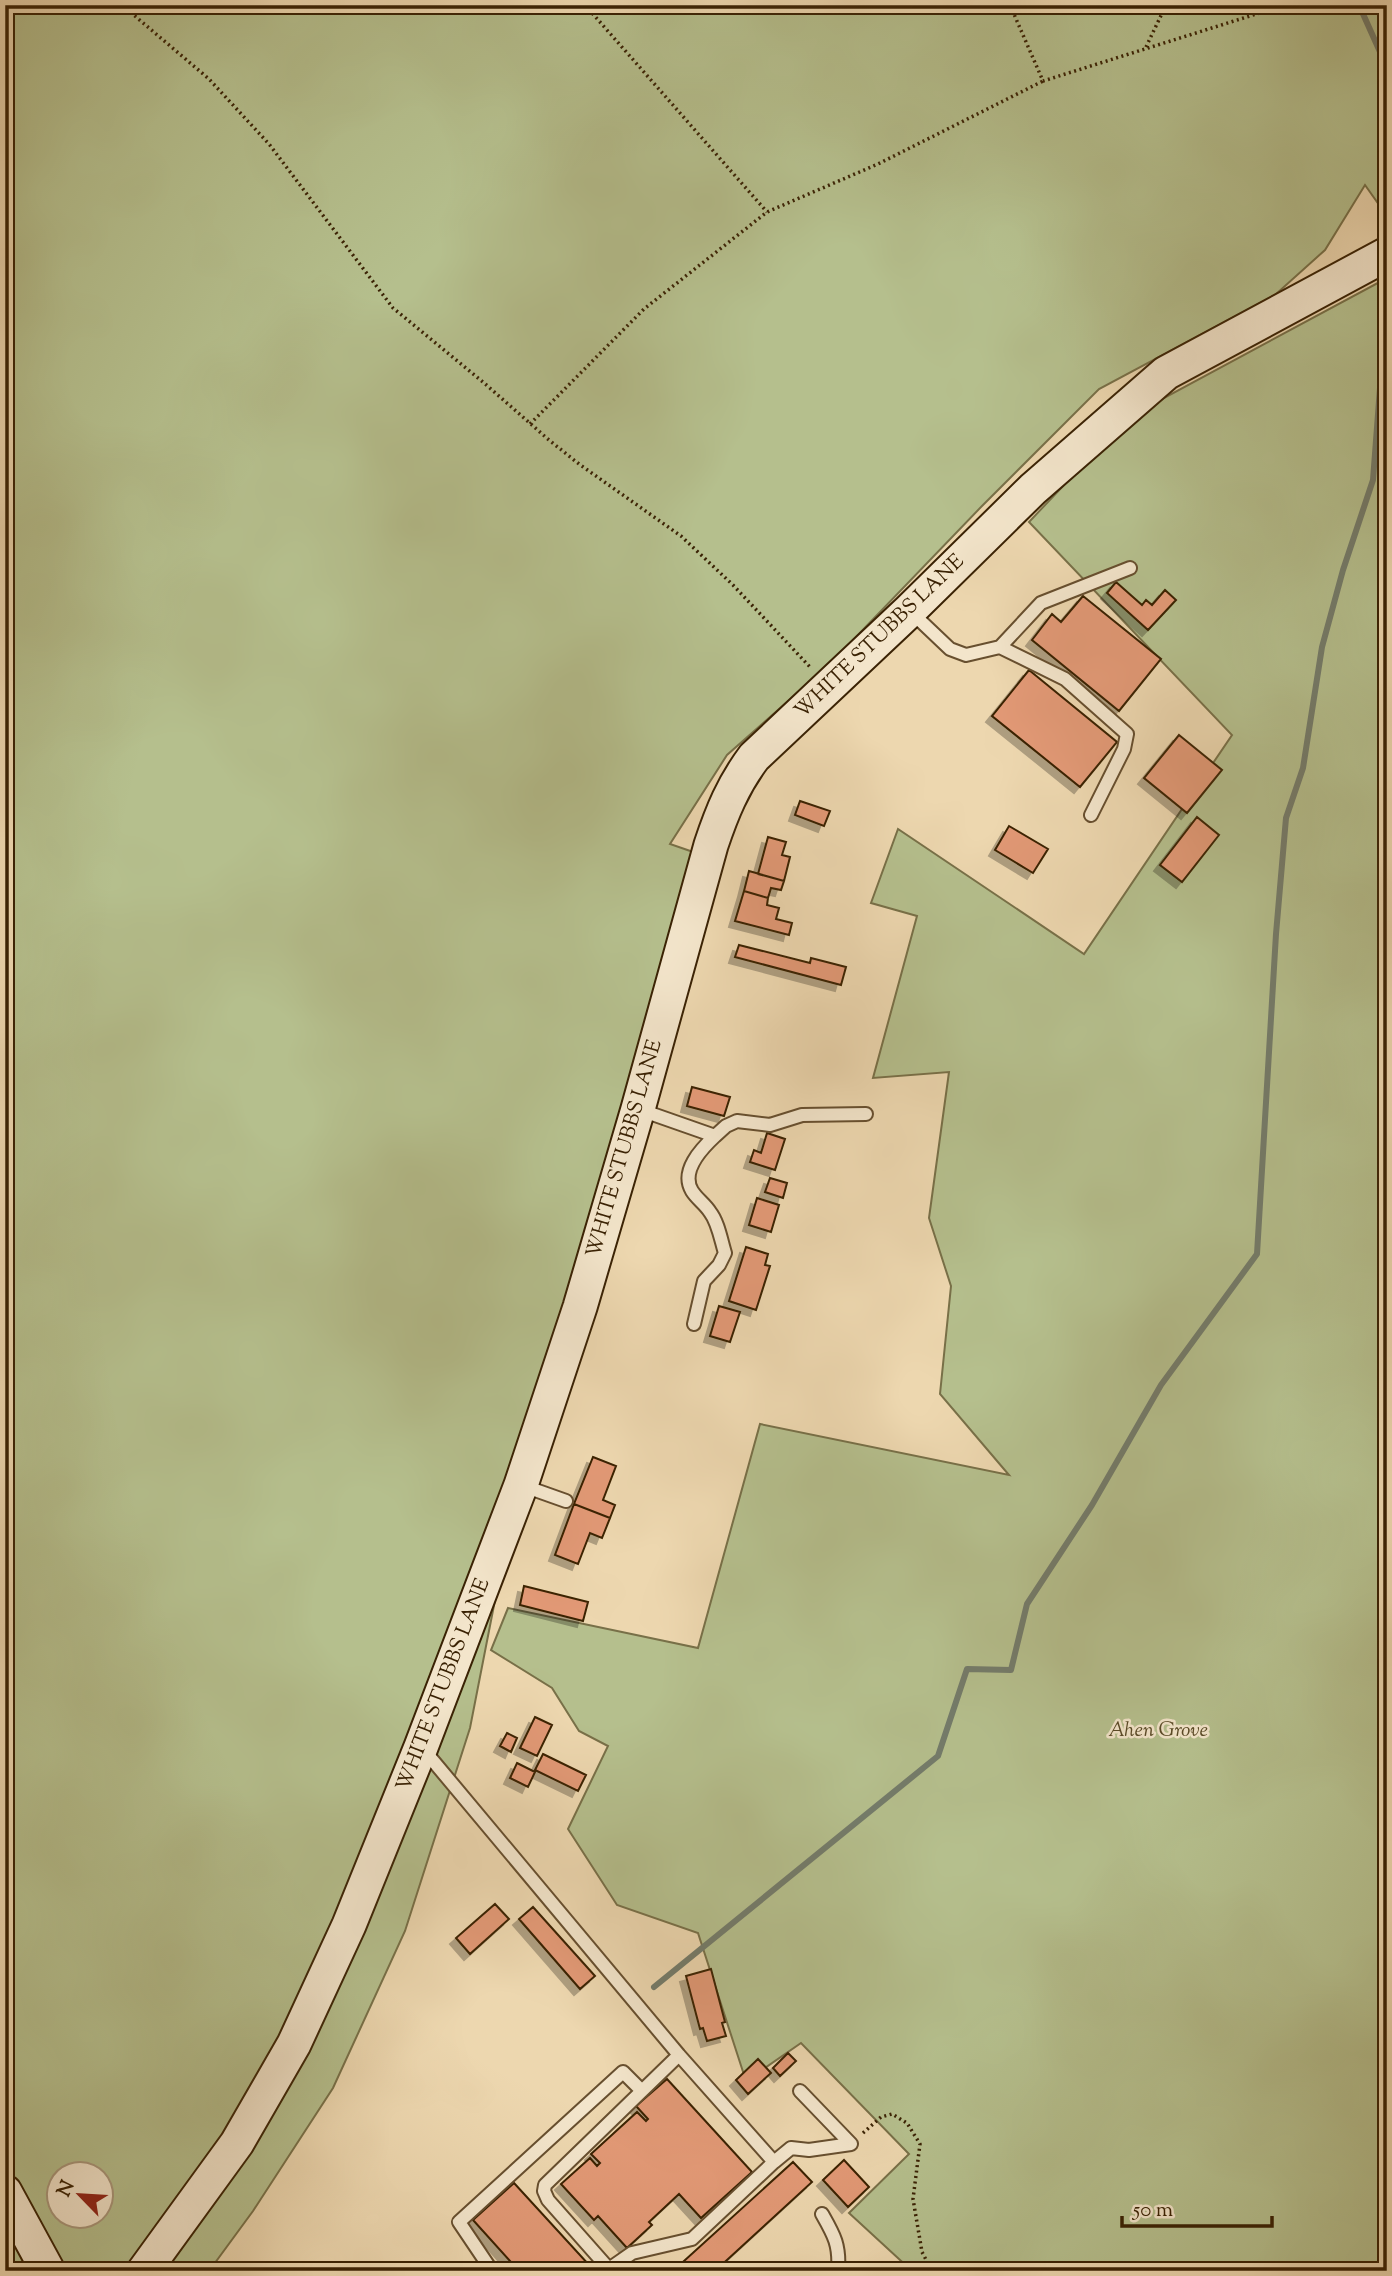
<svg xmlns="http://www.w3.org/2000/svg" width="1392" height="2276" font-family="'Sorts Mill Goudy',serif">
<style>
.green{fill:#b5bf8d;stroke:#787048;stroke-width:2;fill-rule:evenodd}
.lines{fill:none;stroke-linecap:round;stroke-linejoin:round}
.stream{stroke:#747c6b;stroke-width:6}
.building{fill:#e29976;stroke:#3a2204;stroke-width:2;filter:url(#shadow)}
.lane-casing{stroke:#674f2f;stroke-width:16}
.secondary-casing{stroke:#3a2204;stroke-width:37}
.path{stroke:#3a2204;stroke-width:3.5;stroke-dasharray:2 3.5;stroke-linecap:butt}
.lane{stroke:#f3e5cb;stroke-width:12}
.secondary{stroke:#f3e5cb;stroke-width:33}
.labels{text-anchor:middle;dominant-baseline:central;stroke-width:5;stroke-linejoin:round;paint-order:stroke}
.street-label{font-size:21px;fill:#3a2204;stroke:#f3e5cb}
.park-label{font-size:21px;font-style:italic;fill:#594926;stroke:#f3e5cb}
</style>
<defs>
<filter id="shadow"><feDropShadow dx="-6" dy="6" stdDeviation="0" flood-color="#0004"/></filter>
</defs>
<rect width="100%" height="100%" fill="#edd7af"/>
<filter id="stains"><feTurbulence type="fractalNoise" baseFrequency=".00286" numOctaves="4"/><feColorMatrix values="0 0 0 0 .2 0 0 0 0 .09 0 0 0 0 .02 0 0 0 .5 -.17"/></filter>
<radialGradient id="worn" r=".72"><stop offset=".6" stop-color="#630" stop-opacity="0"/><stop offset="1" stop-color="#630" stop-opacity=".3"/></radialGradient>
<path class="green" d="M 5,5 L 1387,5 L 1387,216 L 1365,185 L 1325,250 L 1275,295 L 1099,389 L 981,507 L 830,664 L 727,755 L 670,844 L 696,853 L 543,1388 L 346,1918 L 246,2113 L 128,2271 L 58,2271 L 5,2176 ZM 60,2174 L 102,2174 L 102,2216 L 60,2216 Z
M 1387,278 L 1387,2271 L 912,2271 L 849,2213 L 909,2154 L 801,2043 L 746,2081 L 698,1933 L 617,1905 L 568,1829 L 608,1746 L 579,1731 L 552,1688 L 491,1650 L 508,1608 L 698,1648 L 760,1424 L 1009,1475 L 940,1394 L 951,1286 L 929,1218 L 949,1072 L 873,1078 L 917,916 L 871,903 L 898,829 L 1084,954 L 1232,735 L 1029,522 L 1082,466 L 1162,399 Z
M 496,1595 L 470,1728 L 405,1931 L 333,2088 L 253,2211 L 209,2271 L 161,2271 L 239,2160 Z
M 5,2213 L 37,2271 L 5,2271 Z"/>
<g class="lines">
<path class="stream" d="M 1359,5 L 1381,54 L 1380,196 L 1382,247
M 654,1987 L 938,1756 L 967,1669 L 1011,1670 L 1027,1604 L 1092,1505 L 1161,1385 L 1257,1254 L 1276,934 L 1286,818 L 1303,768 L 1322,647 L 1343,570 L 1373,480 L 1386,309 L 1384,268"/>
</g>
<path class="building" d="M 1116,582 L 1142,605 L 1146,600 L 1152,605 L 1165,590 L 1176,600 L 1148,630 L 1107,593 Z
M 1083,596 L 1161,659 L 1119,711 L 1032,640 L 1052,614 L 1061,622 Z
M 1029,670 L 1117,742 L 1080,787 L 992,716 Z
M 1179,735 L 1222,770 L 1187,813 L 1144,778 Z
M 800,801 L 830,811 L 824,826 L 795,815 Z
M 1197,817 L 1219,835 L 1182,882 L 1160,865 Z
M 1009,826 L 1048,849 L 1033,873 L 995,850 Z
M 768,837 L 786,842 L 782,855 L 790,857 L 784,881 L 758,874 Z
M 749,871 L 784,881 L 781,890 L 771,888 L 768,898 L 744,891 Z
M 744,891 L 768,898 L 767,905 L 779,908 L 776,919 L 792,923 L 789,935 L 735,921 Z
M 739,945 L 810,963 L 811,958 L 846,967 L 841,985 L 735,957 Z
M 692,1087 L 730,1097 L 724,1116 L 687,1106 Z
M 767,1133 L 785,1139 L 775,1170 L 750,1162 L 754,1150 L 761,1153 Z
M 770,1178 L 787,1183 L 783,1198 L 765,1192 Z
M 757,1198 L 779,1205 L 771,1232 L 749,1225 Z
M 746,1247 L 768,1254 L 765,1265 L 770,1266 L 756,1310 L 729,1301 Z
M 719,1306 L 740,1312 L 730,1342 L 710,1336 Z
M 593,1457 L 616,1466 L 603,1500 L 615,1505 L 610,1518 L 574,1504 Z
M 574,1504 L 610,1518 L 602,1538 L 590,1533 L 578,1564 L 555,1555 Z
M 524,1586 L 588,1602 L 583,1621 L 520,1605 Z
M 535,1717 L 552,1725 L 537,1756 L 520,1748 Z
M 507,1733 L 517,1738 L 511,1752 L 500,1746 Z
M 543,1754 L 586,1775 L 578,1791 L 535,1770 Z
M 517,1763 L 535,1772 L 528,1787 L 510,1778 Z
M 495,1904 L 509,1919 L 470,1954 L 456,1938 Z
M 533,1907 L 595,1976 L 580,1989 L 519,1919 Z
M 711,1969 L 725,2022 L 722,2023 L 726,2036 L 707,2041 L 703,2028 L 700,2029 L 686,1976 Z
M 788,2053 L 796,2061 L 780,2076 L 773,2068 Z
M 758,2059 L 771,2073 L 748,2094 L 736,2080 Z
M 667,2079 L 752,2172 L 701,2218 L 679,2194 L 649,2222 L 652,2225 L 627,2248 L 598,2216 L 594,2220 L 561,2184 L 590,2158 L 597,2166 L 600,2163 L 591,2154 L 637,2112 L 646,2121 L 648,2119 L 636,2106 Z
M 844,2160 L 869,2187 L 848,2207 L 823,2180 Z
M 793,2162 L 812,2182 L 715,2271 L 673,2271 Z
M 514,2183 L 590,2266 L 585,2271 L 519,2271 L 473,2220 Z"/>
<g class="lines">
<defs>
<path id="lane" d="M 910,611 L 950,649 L 966,655 L 1000,647 L 1065,679 L 1127,734 L 1124,749 L 1091,815
M 1000,647 L 1041,603 L 1130,568
M 638,1109 L 715,1136 L 726,1126 L 737,1121 L 770,1125 L 802,1115 L 866,1114
M 694,1324 L 704,1281 L 719,1265 L 725,1253 C 721,1240 718,1222 710,1212 C 705,1204 697,1199 692,1191 C 680,1171 701,1149 715,1136
M 521,1485 L 566,1501
M 424,1750 L 679,2055 L 774,2162 L 692,2239 L 632,2253 L 609,2269 L 548,2200 L 544,2191 L 545,2185 L 679,2055
M 774,2162 L 791,2148 L 809,2150 L 851,2144 L 800,2091
M 822,2214 C 834,2235 840,2245 838,2271
M 492,2271 L 459,2222 L 623,2072 L 642,2091"/>
<path id="secondary" d="M 5,2192 L 48,2271
M 144,2271 L 237,2143 L 294,2044 L 349,1925 L 421,1747 L 521,1485 L 580,1307 L 638,1109 L 711,845 C 722,812 733,785 754,757 L 909,611 L 1033,489 L 1166,373 L 1387,254"/>
</defs>
<use href="#lane" class="lane-casing"/>
<use href="#secondary" class="secondary-casing"/>
<path class="path" d="M 122,5 L 209,79 L 269,144 L 393,308 L 483,382 L 549,440 L 579,464 L 681,536 L 733,585 L 810,667
M 585,5 L 767,212
M 1010,5 L 1043,81 L 1285,5
M 1146,47 L 1166,5
M 530,424 L 644,309 L 767,212 L 878,164 L 1043,81
M 863,2133 L 881,2117 L 892,2114 L 907,2123 L 920,2144 L 913,2199 L 922,2252 L 932,2271"/>
<use href="#lane" class="lane"/>
<use href="#secondary" class="secondary"/>
</g>
<g class="labels">
<g class="street-label">
<text transform="translate(880 637) rotate(-44)">WHITE STUBBS LANE</text>
<text transform="translate(625 1149) rotate(-74)">WHITE STUBBS LANE</text>
<text transform="translate(444 1685) rotate(-69)">WHITE STUBBS LANE</text>
</g>
<g class="park-label">
<text x="1158" y="1731">Ahen Grove</text>
</g>
</g>
<rect width="1392" height="2276" fill="none" stroke="#edd7af" stroke-width="28"/>
<rect x="7" y="7" width="1378" height="2262" fill="none" stroke="#3a2204" stroke-width="3.5"/>
<rect x="14" y="14" width="1364" height="2248" fill="none" stroke="#3a2204" stroke-width="2"/>
<g transform="translate(80 2195) rotate(295)"><circle r="33" fill="#f3e5cb" stroke="#a9977b" stroke-width="2"/>
<path d="M0-5L12 26L0 18L-12 26Z" fill="#8f2418"/>
<text y="-10" font-size="19" font-weight="bold" text-anchor="middle" fill="#3a2204">N</text>
</g>
<path d="M1122 2216v10h150v-10" fill="none" stroke="#3a2204" stroke-width="3.5"/>
<text x="1133" y="2216" font-size="21" fill="#3a2204" stroke="#f3e5cb" stroke-width="5" paint-order="stroke">50 m</text>
<rect width="100%" height="100%" filter="url(#stains)"/>
<rect width="100%" height="100%" fill="url(#worn)"/>
</svg>
